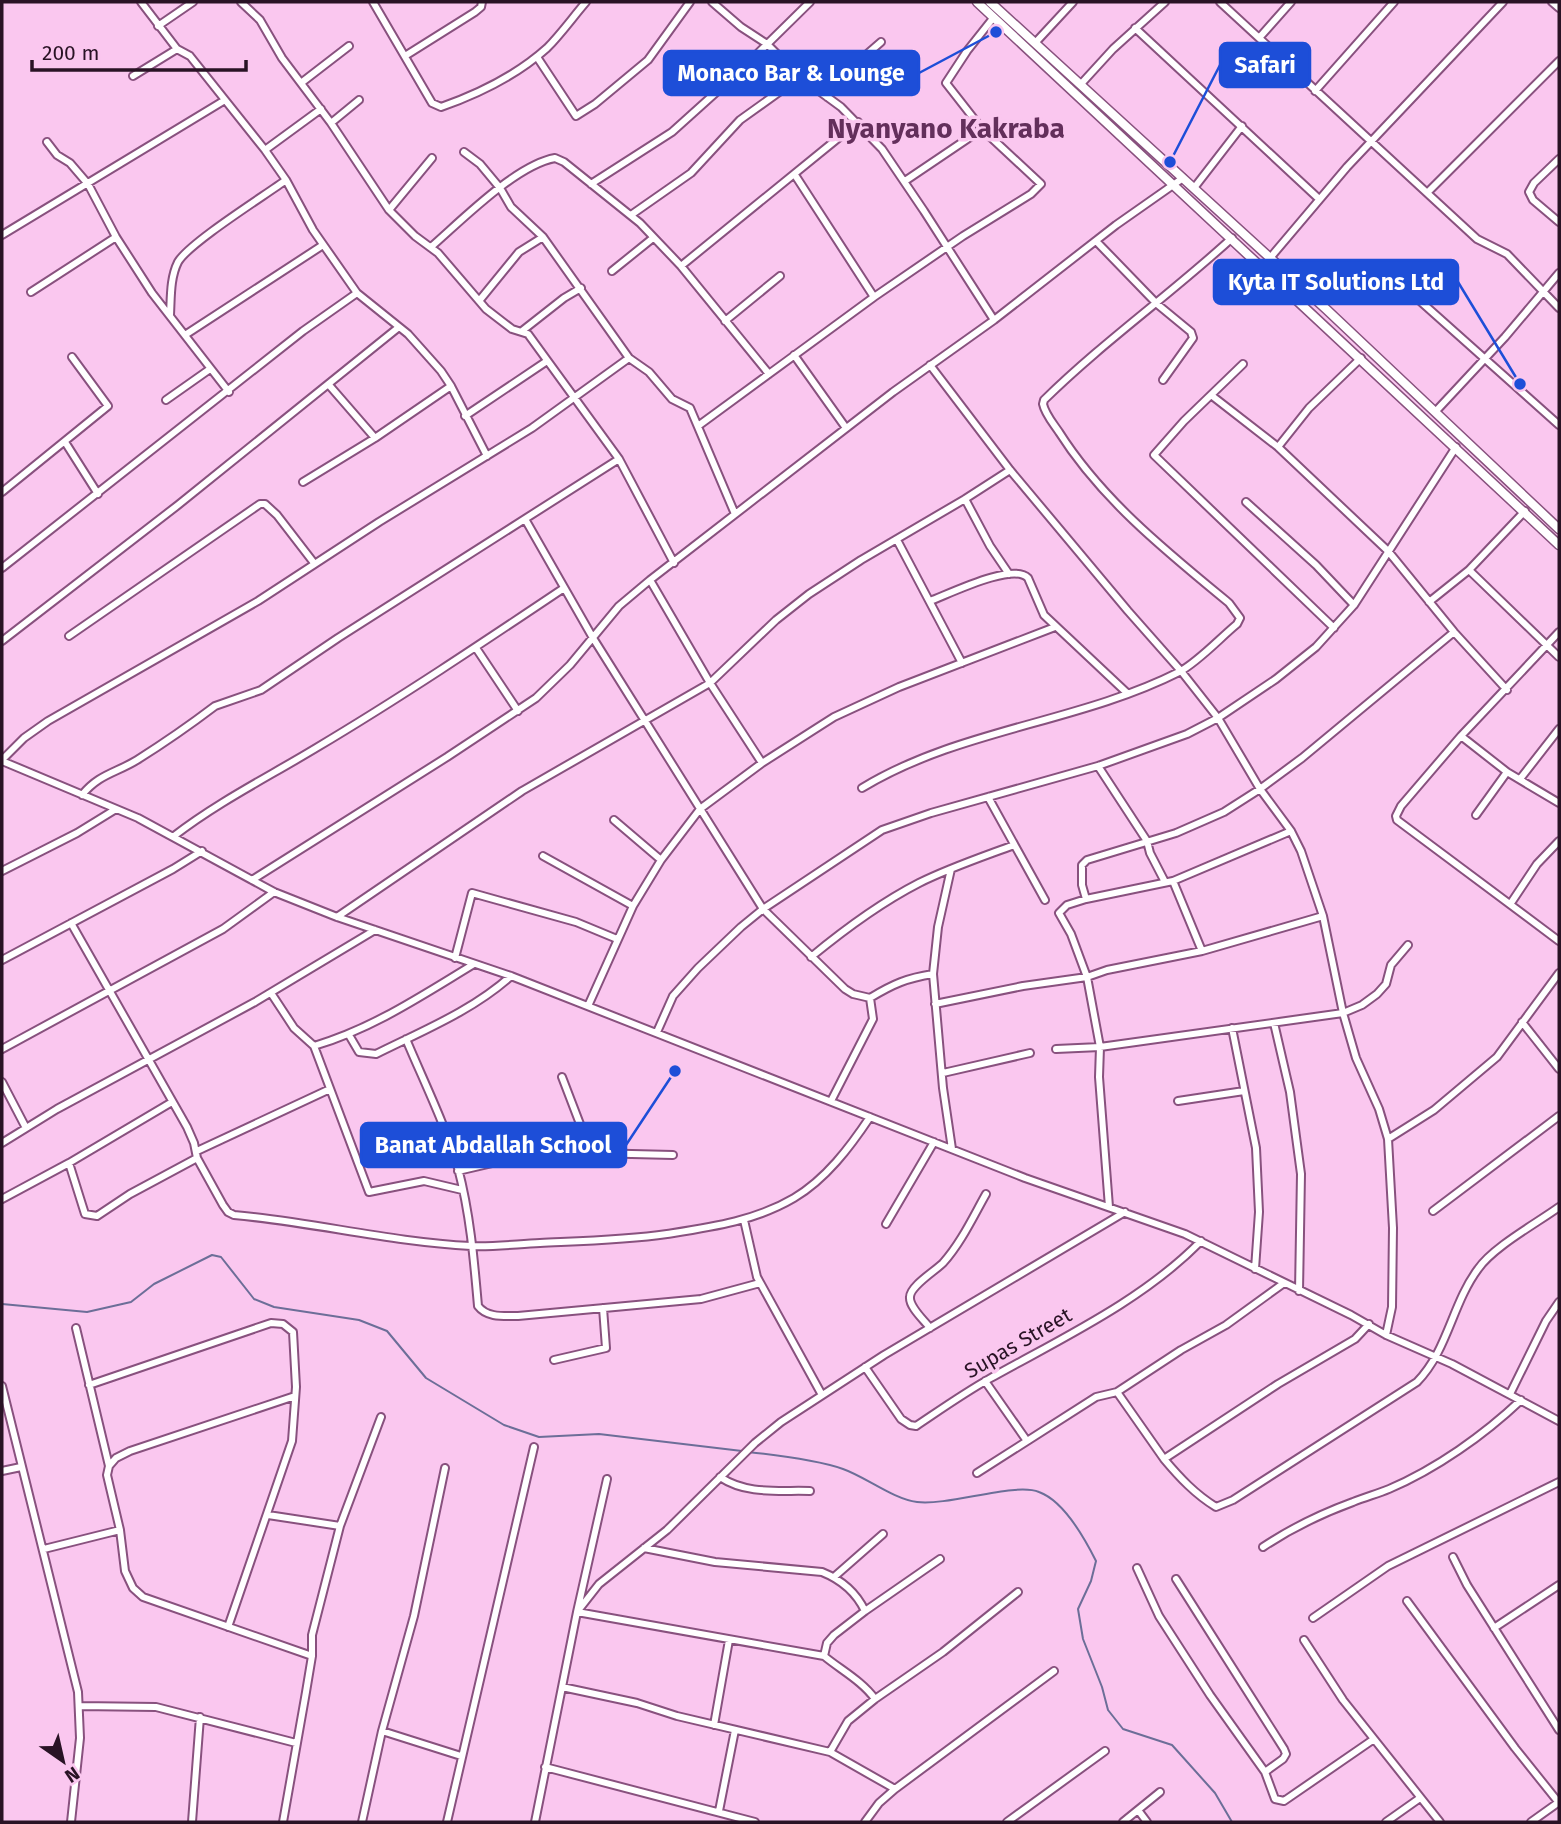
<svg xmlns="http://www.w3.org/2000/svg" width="1561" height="1824" font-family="'Fira Sans',sans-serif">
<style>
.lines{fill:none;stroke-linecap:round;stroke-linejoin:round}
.stream{stroke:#6c6e98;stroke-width:2}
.minor-casing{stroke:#88517e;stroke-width:10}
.tertiary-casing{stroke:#88517e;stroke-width:11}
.minor{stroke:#fff;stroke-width:6}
.tertiary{stroke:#fff;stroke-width:8}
.labels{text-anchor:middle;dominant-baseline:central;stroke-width:7;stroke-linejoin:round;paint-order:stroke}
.street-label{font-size:21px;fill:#291325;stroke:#fac7ef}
.district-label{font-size:28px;font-weight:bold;fill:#632f5b;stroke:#fac7ef}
.leader{fill:none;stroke:#1d4ed8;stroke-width:2.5}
.callout-dot{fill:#1d4ed8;stroke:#fac7ef;stroke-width:2.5}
.callout{fill:#1d4ed8;stroke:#1d4ed8;stroke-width:2.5}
.callout-label{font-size:23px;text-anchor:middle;font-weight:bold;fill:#fff}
</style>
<rect width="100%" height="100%" fill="#fac7ef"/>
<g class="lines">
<path class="stream" d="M 2,1304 L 87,1312 L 131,1302 L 154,1284 L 212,1255 L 221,1257 L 254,1299 L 274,1307 L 359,1320 L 387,1331 L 426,1378 L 504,1425 L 539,1437 L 599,1434 L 742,1451
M 748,1452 C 776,1455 817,1460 843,1469 C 866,1477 893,1499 917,1502 C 949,1506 1015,1482 1039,1492 C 1064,1501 1085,1539 1096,1561 L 1091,1581 L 1078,1609 L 1083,1639 L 1102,1687 L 1108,1710 L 1123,1729 L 1172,1745 L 1215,1793 L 1232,1822"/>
<defs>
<path id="minor" d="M 141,2 L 177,49 L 190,56 L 265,150 L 286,180 L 313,230 L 357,293 L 408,334 L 441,371 L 451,386 L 487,456
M 241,2 L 260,20 L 282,58 L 331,123 L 389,210 L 415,236 L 438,253 L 486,309 L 512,329 L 528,334 L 619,459 L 674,563
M 373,2 L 432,103 L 441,107 C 478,94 517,75 547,48 C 561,34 573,17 586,2
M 712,2 L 741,27 L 767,44 L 800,77 L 841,107 L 882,149 L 924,211 L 994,320
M 1220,2 L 1477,239 L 1507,254 L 1559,308
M 1552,2 L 1559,8
M 158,26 L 193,2
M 1135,28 L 1318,198
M 1259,38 L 1291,2
M 1035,43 L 1073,2
M 405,56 L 475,12 L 481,7 L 482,2
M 537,57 L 576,116 L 595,104 L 648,60 L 690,2
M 133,76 L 177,49
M 301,83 L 349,46
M 1081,84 L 1113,49 L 1165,2
M 1315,91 L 1394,2
M 827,97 L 843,75 L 881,42
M 331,123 L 359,100
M 47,142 L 57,155 L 70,163 L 88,184 L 116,237 L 152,293 L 229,392
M 265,150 L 321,109
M 464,152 L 480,164 L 500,188 L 511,207 L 543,237 L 629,358 L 649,372 L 672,399 L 690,408 L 735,514
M 1559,159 L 1534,183 L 1529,192 L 1533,200 L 1559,222
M 795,175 L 874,297
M 905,181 L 982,129
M 591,184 L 672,132 L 742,69 L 810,2
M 1194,188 L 1242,126
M 1428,192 L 1559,61
M 389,210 L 432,158
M 631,215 L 691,173 L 740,120 L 800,77
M 2,235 L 225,100
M 1096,241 L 1157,304 L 1191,332 L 1193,338 L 1163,380
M 431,247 C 462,220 516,165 555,158 L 564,162 L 640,223 L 681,266 L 769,374
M 1270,258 L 1347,167 L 1503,2
M 681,266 L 858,122
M 612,271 L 653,238
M 1401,284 L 1559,425
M 31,292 L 116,237
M 479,301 L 519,252 L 543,237
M 170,315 C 171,297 170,278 178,262 C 189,243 264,196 286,180
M 725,321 L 780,276
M 522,331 L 564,298 L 581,288
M 185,335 L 323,245
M 794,355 L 846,428
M 1243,364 L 1184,421 L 1154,455 L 1334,628
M 930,365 L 1010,470 L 1128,611 L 1181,671 L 1218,718 L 1260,789 L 1291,831 L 1301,851 L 1323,916 L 1343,1013 L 1356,1058 L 1379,1109 L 1388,1139 L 1393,1228 L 1392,1307 L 1386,1335
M 329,385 L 375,438
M 1211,395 L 1278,447 L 1388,551 L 1454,632 L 1507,690
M 166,400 L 210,369
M 1436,411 L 1505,337 L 1559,273
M 465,416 L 547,361
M 698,426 L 874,297 L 963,236 L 1031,194 L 1041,184 L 982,129 L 946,83 L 967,51 L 994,17
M 65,442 L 98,494
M 1278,447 L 1309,408 L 1361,358
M 303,482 L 375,438 L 451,386
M 2,492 L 108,406 L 72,357
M 965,499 L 990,546 L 1009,574
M 1246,502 L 1316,565 L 1354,605
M 525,519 L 593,638 L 763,909 L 845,989 L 853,994 L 870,998 C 893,984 907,978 933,974
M 897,540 L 962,663
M 2,568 L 303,331 L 357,293
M 1469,570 L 1559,657
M 650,580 L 710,683 L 762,763
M 930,601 C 949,594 1013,562 1028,578 L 1044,615 L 1127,693
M 1429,602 L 1469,570 L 1525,511
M 1559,632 L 1461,736 L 1401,806 L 1396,816 L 1397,820 L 1559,941
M 69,636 L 260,504 L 265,504 L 277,515 L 314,563
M 2,641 L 178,505 L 399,327
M 476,648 L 518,711
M 1461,736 L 1507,772 L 1559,803
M 2,760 L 24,738 L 48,721 L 258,601 L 379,522 L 532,428 L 629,358
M 2,761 L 138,818 L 274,892 L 337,917 L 511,976 L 1025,1178 L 1185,1234 L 1351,1315 L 1386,1335 L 1452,1364 L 1559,1421
M 1098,766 L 1147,841 L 1150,853 L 1165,882
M 1520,779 L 1559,729
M 862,788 C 959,729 1078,723 1179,672 C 1198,662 1220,638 1237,624 L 1240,618 L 1229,603 C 1167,552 1102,500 1059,432 C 1053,423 1045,414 1043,404 L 1044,400 C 1103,342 1171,294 1232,238
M 82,795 C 99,774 116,773 137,760 C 164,743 190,725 215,706 L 261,690 L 338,638 L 619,459
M 988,797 L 1045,900
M 1476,815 L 1507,772
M 614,820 L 661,860
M 174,836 C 218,802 268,777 316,748 C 400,698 482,643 564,588
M 543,856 L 633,906
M 951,869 L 938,927 L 933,974 L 943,1088 L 952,1149
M 2,871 L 77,833 L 116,809
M 252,880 L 447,757 L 536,698 L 570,665 L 619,606 L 650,580 L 893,392 L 994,320 L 1116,225 L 1183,178
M 1173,881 L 1202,951
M 1086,899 L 1082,885 L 1082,865 L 1087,860 L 1176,833 L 1224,812 L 1260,789 L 1302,758 L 1454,632
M 1511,903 L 1537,864 L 1559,841
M 337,917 L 522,791 L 710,683 L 776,620 L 809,594 L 861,560 L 965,499 L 1010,470
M 811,957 C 845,929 880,903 919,883 C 949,868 982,857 1014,845
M 455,958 L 472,893 L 576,922 L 617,939
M 2,960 L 173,869 L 202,851
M 271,993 L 294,1028 L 314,1046 C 374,1028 421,996 474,964
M 935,1004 L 1023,986 L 1087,977 L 1107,970 L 1202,951 L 1323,916
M 588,1006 L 633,906 L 661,860 L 700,809 L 762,763 L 834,717 L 899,687 L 1055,627
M 1522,1022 L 1559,1069
M 1274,1023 L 1290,1092 L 1301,1174 L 1299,1291
M 1232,1028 L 1256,1148 L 1259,1212 L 1255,1269
M 657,1032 L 673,996 L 698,968 L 741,927 L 763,909 L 882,830 L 931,813 L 1098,766 L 1187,734 L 1218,718 L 1276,679 L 1316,647 L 1354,605 L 1456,447
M 349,1035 L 359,1052 L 376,1054 C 422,1031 472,1011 511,976
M 406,1039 C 424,1082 445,1124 458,1168 C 470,1213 474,1260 478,1306 C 487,1318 504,1316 518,1316 L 701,1299 L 760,1283
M 314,1046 L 369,1192 L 424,1181 L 462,1190
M 2,1049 L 223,929 L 274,892
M 1056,1049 L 1100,1047 L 1343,1013 L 1362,1005 L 1377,994 L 1386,984 L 1391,965 L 1408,945
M 943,1073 L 1030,1053
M 562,1077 L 580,1124 L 583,1153
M 2,1082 L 26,1128
M 831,1101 L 873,1019 L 870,998
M 1178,1101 L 1244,1091
M 1388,1139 L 1434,1110 L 1497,1057 L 1559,973
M 2,1143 L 57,1109 L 255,1002 L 375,930
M 197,1151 L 330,1089
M 197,1158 L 223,1205 L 228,1212 L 234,1215 C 313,1222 391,1242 471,1246 C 494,1247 517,1244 540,1243 C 583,1241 625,1240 667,1234 C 712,1227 755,1221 794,1198 C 826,1179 850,1147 870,1117
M 69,1163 L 85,1214 L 97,1216 L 130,1194 L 197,1158 L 194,1143 L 187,1127 L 71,923
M 458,1171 L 509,1159 L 550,1152 L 673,1155
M 2,1199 L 69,1163 L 172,1102
M 1109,1207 L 1099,1077 L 1100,1047 L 1087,977 L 1071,934 L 1059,913 L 1067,905 L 1086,899 L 1173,881 L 1291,831
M 1433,1211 L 1559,1116
M 744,1220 L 757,1277 L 822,1395
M 886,1224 L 934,1142
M 76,1328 L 109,1466
M 930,1328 C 924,1320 909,1307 910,1297 C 910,1286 935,1271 943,1263 C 961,1243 973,1217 986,1194
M 554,1360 L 606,1348 L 603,1308
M 865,1367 L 901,1419 L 910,1425 L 916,1426 C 940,1410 964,1393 989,1379 C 1062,1338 1142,1301 1201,1241
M 985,1381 L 1027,1441
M 89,1385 L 271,1323 L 283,1324 L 293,1332 L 296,1387 L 292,1441 L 228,1627
M 2,1386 L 78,1692 L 80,1738 L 71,1822
M 1117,1392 L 1164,1459 L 1278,1384 L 1355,1339 L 1369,1324
M 1510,1394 L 1546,1321 L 1559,1302
M 295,1396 L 130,1451 L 116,1458 L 109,1466 L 107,1475 L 120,1530 L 125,1571 L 133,1588 L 143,1597 L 312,1656
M 1164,1459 C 1180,1478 1195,1494 1216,1507 L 1233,1500 L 1417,1382 C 1448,1350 1452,1304 1478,1269 C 1493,1247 1537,1223 1559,1207
M 2,1471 L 21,1467
M 977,1473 L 1096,1397 L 1117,1392 L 1181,1350 L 1226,1325 L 1284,1283
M 720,1477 C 747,1495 779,1490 810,1491
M 268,1515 L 340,1526
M 1263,1547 C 1290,1529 1323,1513 1353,1502 C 1365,1497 1377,1494 1389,1489 C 1436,1469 1484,1435 1521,1400
M 644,1548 L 715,1562 L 822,1572 C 842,1580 856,1592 865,1611
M 44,1549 L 120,1530
M 1453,1557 L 1467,1585 L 1559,1730
M 1137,1568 L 1159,1616 L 1210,1695 L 1265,1772 L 1283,1759 L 1286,1754 L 1284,1749 L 1176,1579
M 834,1577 L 883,1534
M 1407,1601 L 1515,1748 L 1559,1803
M 1313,1618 L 1388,1566 L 1559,1482
M 1494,1628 L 1559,1585
M 1304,1640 L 1343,1700 L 1440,1822
M 824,1656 L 577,1612 L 599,1584 L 667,1530 L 755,1443 L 781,1422 L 884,1355 L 1125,1212
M 562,1687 L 637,1703 L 677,1716 L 830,1752 L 895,1789
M 875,1699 C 862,1681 841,1670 824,1656 L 827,1643 L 834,1635 L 865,1611 L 940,1559
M 79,1706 L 156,1707 L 296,1743
M 714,1725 L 729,1640
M 382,1731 L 461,1756
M 830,1752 L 848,1721 L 875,1699 L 943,1652 L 1018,1592
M 545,1767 L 755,1822
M 1265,1772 L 1275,1799 L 1284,1801 L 1374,1739
M 1138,1810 L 1147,1822
M 719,1811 L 735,1730
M 192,1822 L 200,1717
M 283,1822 L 306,1692 L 312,1656 L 312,1635 L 340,1526 L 381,1417
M 362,1822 L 382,1731 L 414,1616 L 445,1468
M 447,1822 L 534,1447
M 535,1822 L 577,1612 L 607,1479
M 865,1822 L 879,1803 L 895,1789 L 1054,1671
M 1007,1822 L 1105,1751
M 1123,1822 L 1160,1792
M 1386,1822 L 1420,1798
M 1531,1822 L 1559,1802"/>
<path id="tertiary" d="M 977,2 L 1559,545
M 990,2 L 1326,309 L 1559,529"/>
</defs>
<use href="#minor" class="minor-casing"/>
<use href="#tertiary" class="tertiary-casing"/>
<use href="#minor" class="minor"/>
<use href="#tertiary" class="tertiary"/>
</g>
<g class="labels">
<g class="street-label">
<text transform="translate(1018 1343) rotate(-30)">Supas Street</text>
</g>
<g class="district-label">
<text x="946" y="128">Nyanyano Kakraba</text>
</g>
</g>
<path class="leader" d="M1170 162L1220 65M996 32L919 73M1520 384L1458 282M675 1071L626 1145"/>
<g class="callout-dot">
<circle cx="1170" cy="162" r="7"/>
<circle cx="996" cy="32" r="7"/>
<circle cx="1520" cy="384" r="7"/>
<circle cx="675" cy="1071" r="7"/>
</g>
<g class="callout">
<rect x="1220" y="43" width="90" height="44" rx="7"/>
<rect x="664" y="51" width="255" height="44" rx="7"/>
<rect x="1214" y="260" width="244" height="44" rx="7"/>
<rect x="361" y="1123" width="265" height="44" rx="7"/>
</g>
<g class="callout-label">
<text x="1265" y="73">Safari</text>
<text x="791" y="81">Monaco Bar &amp; Lounge</text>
<text x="1336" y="290">Kyta IT Solutions Ltd</text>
<text x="493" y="1153">Banat Abdallah School</text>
</g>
<rect width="1561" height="1824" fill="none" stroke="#291325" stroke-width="7"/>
<g transform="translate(63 1761) rotate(146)" stroke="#fac7ef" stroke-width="5" paint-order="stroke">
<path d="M0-5L12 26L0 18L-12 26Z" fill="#291325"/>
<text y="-10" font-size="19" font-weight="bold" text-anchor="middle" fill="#291325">N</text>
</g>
<path d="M32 60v10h214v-10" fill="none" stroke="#291325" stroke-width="3.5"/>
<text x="42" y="60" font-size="21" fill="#291325" stroke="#fac7ef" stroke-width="5" paint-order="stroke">200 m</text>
</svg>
